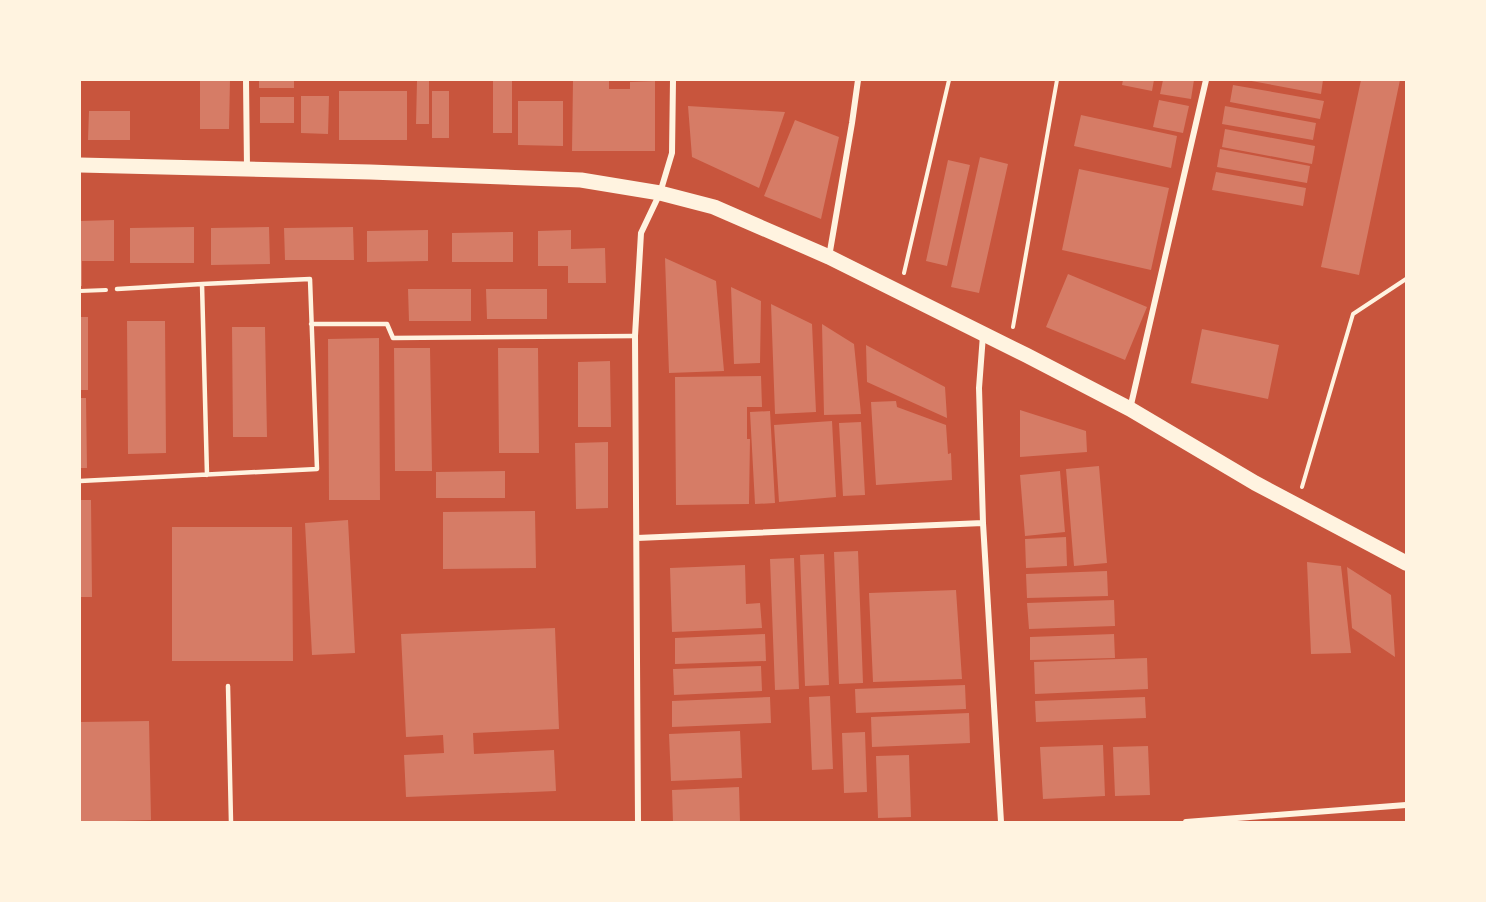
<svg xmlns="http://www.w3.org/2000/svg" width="1486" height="902" font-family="'Playfair Display',serif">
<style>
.building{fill:#d67c66}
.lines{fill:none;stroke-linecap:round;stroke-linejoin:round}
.path{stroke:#fff3e0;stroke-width:4}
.service{stroke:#fff3e0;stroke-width:4.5}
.minor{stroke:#fff3e0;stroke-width:6}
.primary{stroke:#fff3e0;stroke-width:15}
</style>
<rect width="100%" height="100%" fill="#c8553d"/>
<path class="building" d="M 200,80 L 230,80 L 229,129 L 200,129 Z
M 259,80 L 294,80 L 294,88 L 259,88 Z
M 493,80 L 512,80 L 512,133 L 493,133 Z
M 573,80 L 609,80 L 609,89 L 630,89 L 630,82 L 655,81 L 655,151 L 572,151 Z
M 1123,80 L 1154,80 L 1152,91 L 1122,85 Z
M 1163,80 L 1194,80 L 1191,99 L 1160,94 Z
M 1246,80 L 1323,80 L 1321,94 Z
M 1361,80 L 1400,80 L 1359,275 L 1321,267 Z
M 417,81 L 429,81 L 429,124 L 416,124 Z
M 1233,85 L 1324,101 L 1320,119 L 1230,102 Z
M 339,91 L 407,91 L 407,140 L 339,140 Z
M 432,91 L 449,91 L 449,138 L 432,138 Z
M 301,96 L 329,96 L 328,134 L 301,133 Z
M 260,97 L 294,97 L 294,123 L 260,123 Z
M 1159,100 L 1189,106 L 1183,133 L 1153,127 Z
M 518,101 L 563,101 L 563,146 L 518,145 Z
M 688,106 L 785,112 L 759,188 L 692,157 Z
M 1225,106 L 1316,123 L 1313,140 L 1222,124 Z
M 89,111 L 130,111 L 130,140 L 88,140 Z
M 1081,115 L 1177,136 L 1171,168 L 1074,146 Z
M 795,120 L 839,137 L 821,219 L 764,196 Z
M 1225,129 L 1315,146 L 1312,164 L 1222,147 Z
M 1220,149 L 1310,166 L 1307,183 L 1217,167 Z
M 980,157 L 1008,164 L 979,293 L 951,287 Z
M 948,160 L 970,165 L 947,266 L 926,261 Z
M 1079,169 L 1169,188 L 1151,270 L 1062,250 Z
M 1216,172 L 1306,188 L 1303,206 L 1212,190 Z
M 114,220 L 114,261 L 82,261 L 82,286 L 80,286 L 80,221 Z
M 194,227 L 194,263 L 130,263 L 130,228 Z
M 269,227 L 270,264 L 211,265 L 211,228 Z
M 353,227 L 354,260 L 285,260 L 284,228 Z
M 428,230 L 428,261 L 367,262 L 367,231 Z
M 571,230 L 571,249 L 605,248 L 606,283 L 568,283 L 568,266 L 538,266 L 538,231 Z
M 513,232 L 513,262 L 452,262 L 452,233 Z
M 665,258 L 716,281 L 724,371 L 669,373 Z
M 1068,274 L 1147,307 L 1125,360 L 1046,327 Z
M 731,287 L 761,301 L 760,363 L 734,364 Z
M 408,289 L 471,289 L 471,321 L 409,321 Z
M 486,289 L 547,289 L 547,319 L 487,319 Z
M 771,304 L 812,324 L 816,412 L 775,414 Z
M 80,317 L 88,317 L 88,390 L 80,390 Z
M 127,321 L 165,321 L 166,453 L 128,454 Z
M 822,324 L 854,344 L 861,414 L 824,415 Z
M 232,327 L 265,327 L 267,437 L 233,437 Z
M 1202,329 L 1279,345 L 1268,399 L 1191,383 Z
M 379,338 L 380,500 L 329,500 L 328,339 Z
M 866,345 L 945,387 L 947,418 L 867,382 Z
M 394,348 L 430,348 L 432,471 L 395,471 Z
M 498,348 L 538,348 L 539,453 L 499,453 Z
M 610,361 L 611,427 L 578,427 L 578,362 Z
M 761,376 L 762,407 L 747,407 L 747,439 L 750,439 L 749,504 L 676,505 L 675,377 Z
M 80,398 L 86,398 L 87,468 L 80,468 Z
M 896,401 L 897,407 L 946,425 L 948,454 L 951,453 L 952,480 L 876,485 L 871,402 Z
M 1020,410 L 1086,431 L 1087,452 L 1020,457 Z
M 770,411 L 775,503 L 755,504 L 750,412 Z
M 832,421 L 836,497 L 779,502 L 774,425 Z
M 861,422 L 865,495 L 843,496 L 839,423 Z
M 608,442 L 608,508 L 576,509 L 575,443 Z
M 1099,466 L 1107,563 L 1074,566 L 1066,469 Z
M 505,471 L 505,498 L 436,498 L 436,472 Z
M 1060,471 L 1065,532 L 1025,536 L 1020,475 Z
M 80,500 L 91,500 L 92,597 L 80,597 Z
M 535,511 L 536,568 L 443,569 L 443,512 Z
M 348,520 L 355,653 L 312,655 L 305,523 Z
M 172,527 L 292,527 L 293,661 L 172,661 Z
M 1066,537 L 1067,566 L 1026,568 L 1025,539 Z
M 858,551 L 863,683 L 839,684 L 834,552 Z
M 824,554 L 829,685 L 805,686 L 800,555 Z
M 794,558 L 799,689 L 775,690 L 770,559 Z
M 1307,562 L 1341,566 L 1351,653 L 1311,654 Z
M 745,565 L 746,604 L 760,603 L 762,628 L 672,632 L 670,568 Z
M 1347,567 L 1391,595 L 1395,657 L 1352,628 Z
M 1107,571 L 1108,596 L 1027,598 L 1026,574 Z
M 956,590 L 962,679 L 873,682 L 869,593 Z
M 1114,600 L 1115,626 L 1029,629 L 1027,603 Z
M 555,628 L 559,729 L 473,733 L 474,754 L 554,750 L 556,791 L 406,797 L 404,755 L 444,753 L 443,735 L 406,737 L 401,634 Z
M 765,634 L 766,661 L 675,664 L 675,638 Z
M 1114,634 L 1115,658 L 1030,660 L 1030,637 Z
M 1147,658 L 1148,689 L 1035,694 L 1034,662 Z
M 761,666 L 762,691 L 674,695 L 673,669 Z
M 965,685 L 966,709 L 856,713 L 855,689 Z
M 830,696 L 833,769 L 812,770 L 809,697 Z
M 770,697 L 771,723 L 672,727 L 672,701 Z
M 1145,697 L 1146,718 L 1036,722 L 1035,701 Z
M 969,713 L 970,743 L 872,747 L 871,717 Z
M 149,721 L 151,820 L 80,822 L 80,722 Z
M 740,731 L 742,778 L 671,781 L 669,734 Z
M 865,732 L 867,792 L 844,793 L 842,733 Z
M 1103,745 L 1105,796 L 1043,799 L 1040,747 Z
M 1148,746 L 1150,795 L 1115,796 L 1113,747 Z
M 909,755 L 911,817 L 878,818 L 876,756 Z
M 739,787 L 740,822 L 673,822 L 672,790 Z"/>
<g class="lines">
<path class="path" d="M 904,273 L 949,80
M 80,291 L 106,290
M 1013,327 L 1057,80
M 1302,487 L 1353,314 L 1406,279"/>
<path class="service" d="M 117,289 L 202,284
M 311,324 L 387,324 L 393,338 L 635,336
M 80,481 L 317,469 L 310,279 L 202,284 L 207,475
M 228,686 L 231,822"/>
<path class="minor" d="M 246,80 L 247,168
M 829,257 L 852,123 L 858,80
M 983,335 L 979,388 L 983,523 L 1001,822
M 1130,409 L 1206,80
M 637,538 L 983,523
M 638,822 L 635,336 L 641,233 L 660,193 L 672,153 L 673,80
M 1186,822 L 1406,805"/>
<path class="primary" d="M 80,165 L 370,172 L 581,180 L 660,193 L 714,207 L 829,257 L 1026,355 L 1130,409 L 1255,483 L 1406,563"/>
</g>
<rect width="1486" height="902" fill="none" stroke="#fff3e0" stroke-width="162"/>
</svg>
